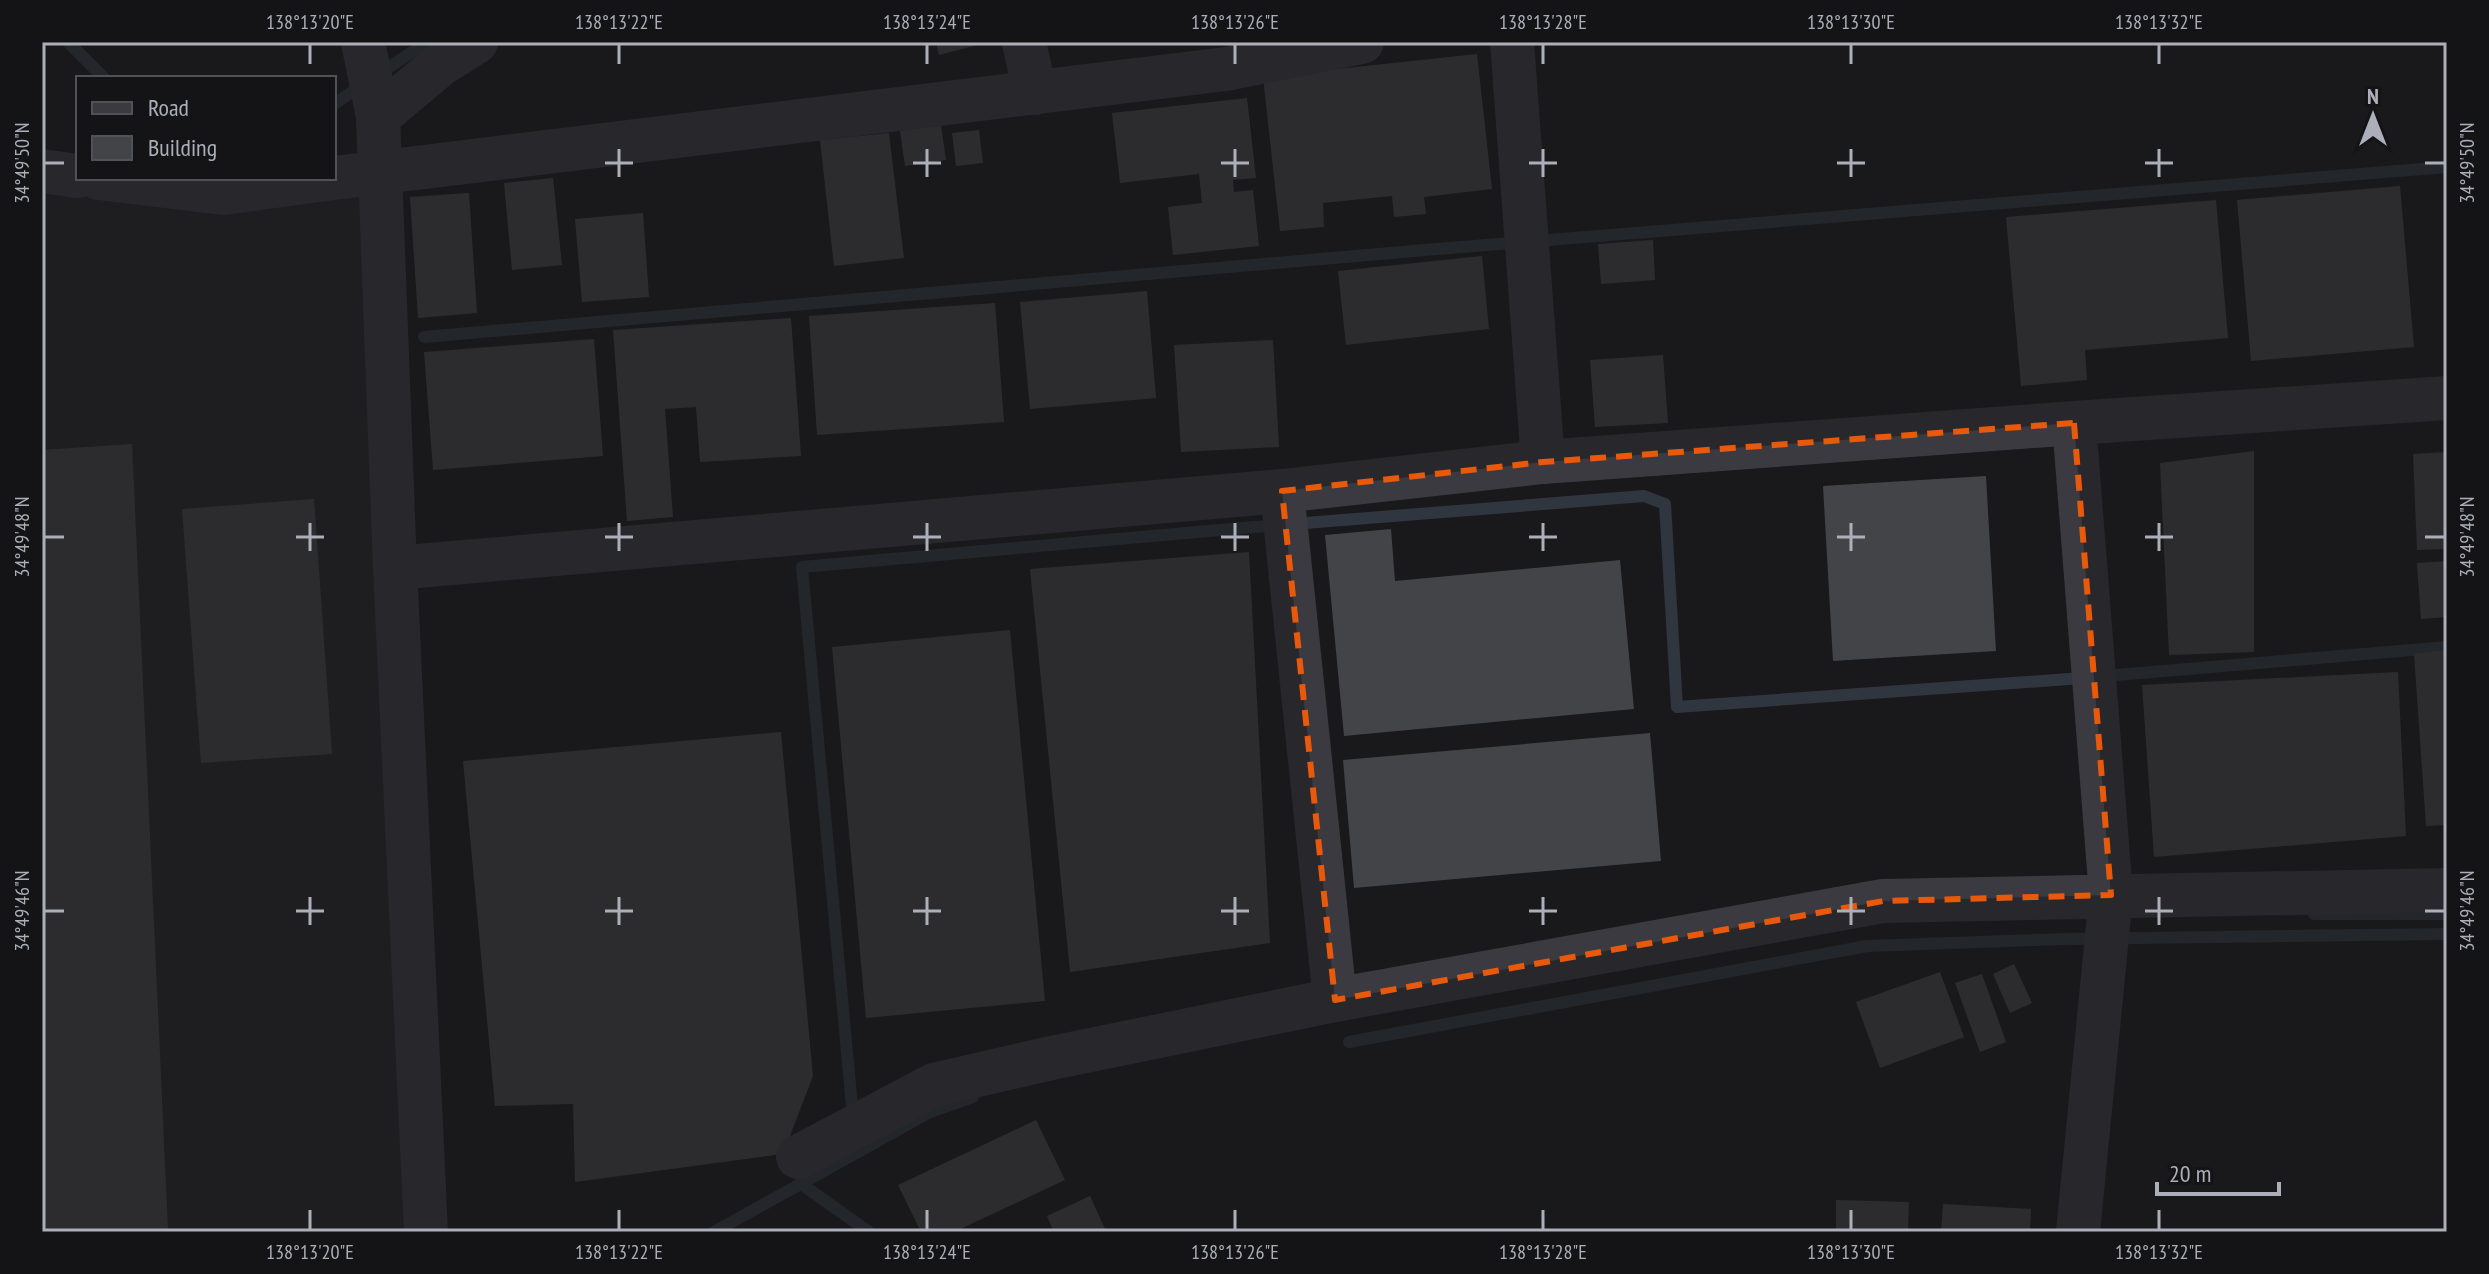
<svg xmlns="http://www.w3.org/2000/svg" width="2489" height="1274" font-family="'PT Sans Narrow',sans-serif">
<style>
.built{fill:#252528}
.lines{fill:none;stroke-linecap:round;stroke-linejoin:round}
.stream{stroke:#2f363f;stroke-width:12}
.building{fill:#434448}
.minor{stroke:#3a3a40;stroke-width:44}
.tertiary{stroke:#3a3a40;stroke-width:44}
.marked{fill:none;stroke:#e8590c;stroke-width:6;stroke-dasharray:16 10;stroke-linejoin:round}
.ticks{fill:none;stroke:#acafba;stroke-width:3}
.neatline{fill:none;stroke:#acafba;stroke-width:3}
.ticks-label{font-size:20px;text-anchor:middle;fill:#acafba}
</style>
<rect width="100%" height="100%" fill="#19191b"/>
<path class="built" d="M 42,183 L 370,189 L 404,1232 L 42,1232 Z"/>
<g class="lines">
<path class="stream" d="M 68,42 L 104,78
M 334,104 L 427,42
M 424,337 L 1425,250 L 2447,167
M 2314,914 L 2447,914
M 1349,1042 L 1867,946 L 2065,939 L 2447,934
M 853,1117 L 802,567 L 1243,528 L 1644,496 L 1665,504 L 1677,707 L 2069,679 L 2447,647
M 800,1183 L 869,1232
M 714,1232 L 930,1112 L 973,1097"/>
</g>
<path class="building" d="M 936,42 L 984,42 L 985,43 L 939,55 Z
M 1477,54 L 1492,189 L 1424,197 L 1426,214 L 1394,217 L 1392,196 L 1323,203 L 1324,227 L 1280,231 L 1263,77 Z
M 1247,98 L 1256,178 L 1233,180 L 1234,192 L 1253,190 L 1259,246 L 1173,255 L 1168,207 L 1202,203 L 1199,174 L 1120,183 L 1112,113 Z
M 941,125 L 946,160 L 905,166 L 900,131 Z
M 979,130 L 983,163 L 956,166 L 952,133 Z
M 889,133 L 904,258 L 834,266 L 820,140 Z
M 553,178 L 562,265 L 512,270 L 504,183 Z
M 2400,186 L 2414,347 L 2251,361 L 2237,200 Z
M 469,193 L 477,313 L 418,318 L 410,197 Z
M 2216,200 L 2228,338 L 2085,350 L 2087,380 L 2021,386 L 2006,217 Z
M 643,213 L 649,297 L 582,302 L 575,219 Z
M 1653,240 L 1655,280 L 1601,284 L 1598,244 Z
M 1482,256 L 1489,329 L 1346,345 L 1338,271 Z
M 1147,291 L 1156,398 L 1030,409 L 1020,302 Z
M 995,303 L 1004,422 L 817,435 L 809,316 Z
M 791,318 L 801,456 L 700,462 L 696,407 L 665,409 L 673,517 L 627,521 L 613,330 Z
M 594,339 L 603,456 L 433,470 L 424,352 Z
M 1273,340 L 1279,447 L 1181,452 L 1174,345 Z
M 1663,355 L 1668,423 L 1595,427 L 1590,360 Z
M 132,444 L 168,1230 L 42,1232 L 42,450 Z
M 2254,451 L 2254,652 L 2169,655 L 2160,463 Z
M 2447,452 L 2447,549 L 2417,550 L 2413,454 Z
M 1986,476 L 1996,651 L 1833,661 L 1823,486 Z
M 314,499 L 332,754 L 201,763 L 182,509 Z
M 1391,529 L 1395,581 L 1620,560 L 1634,709 L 1344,736 L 1325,535 Z
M 1249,552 L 1270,943 L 1070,972 L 1030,569 Z
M 2447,561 L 2447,617 L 2421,619 L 2417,563 Z
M 1010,630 L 1045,1001 L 866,1018 L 832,647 Z
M 2447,650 L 2447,825 L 2426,826 L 2414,654 Z
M 2398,672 L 2406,836 L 2154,857 L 2142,685 Z
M 781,732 L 813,1076 L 783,1154 L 575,1182 L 573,1104 L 495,1106 L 463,761 Z
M 1650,733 L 1661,861 L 1354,888 L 1343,760 Z
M 2014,964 L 2032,1003 L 2010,1013 L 1993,974 Z
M 1940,972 L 1964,1037 L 1880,1068 L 1856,1002 Z
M 1982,974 L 2006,1042 L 1980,1052 L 1955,983 Z
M 1036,1120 L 1065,1180 L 954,1232 L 921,1232 L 898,1185 Z
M 1090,1196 L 1106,1231 L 1054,1232 L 1047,1216 Z
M 1836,1200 L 1909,1202 L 1908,1232 L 1836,1232 Z
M 1943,1204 L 2031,1209 L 2030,1232 L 1941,1232 Z"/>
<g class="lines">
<path class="minor" d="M 1024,42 L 1035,93
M 1512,42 L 1543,462
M 378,117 L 441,64 L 476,42
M 42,171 L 78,176
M 99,178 L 223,193 L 333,178
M 334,178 L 1226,69 L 1362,42
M 2074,423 L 2111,895 L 2078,1232
M 1282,491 L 1335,1000
M 395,568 L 1282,491 L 1543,462 L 2074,423 L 2447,398
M 798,1157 L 934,1085 L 1047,1059 L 1335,1000 L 1883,901 L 2447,890"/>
<path class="tertiary" d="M 363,42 L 378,117 L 395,568 L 426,1232"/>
</g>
<path d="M0 0H2489V1274H0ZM 2074,423 L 2111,895 L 1883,901 L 1335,1000 L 1282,491 L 1543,462 Z" fill="#19191b" fill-opacity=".55" fill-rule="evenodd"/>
<path class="marked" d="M 2074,423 L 2111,895 L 1883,901 L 1335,1000 L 1282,491 L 1543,462 Z"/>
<path class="ticks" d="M 310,44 L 310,64M 619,44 L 619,64M 927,44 L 927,64M 1235,44 L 1235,64M 1543,44 L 1543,64M 1851,44 L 1851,64M 2159,44 L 2159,64M 619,149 L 619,177M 927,149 L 927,177M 1235,149 L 1235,177M 1543,149 L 1543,177M 1851,149 L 1851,177M 2159,149 L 2159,177M 44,163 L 64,163M 605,163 L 633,163M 913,163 L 941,163M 1221,163 L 1249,163M 1529,163 L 1557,163M 1837,163 L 1865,163M 2145,163 L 2173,163M 2425,163 L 2445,163M 310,523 L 310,551M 619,523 L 619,551M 927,523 L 927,551M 1235,523 L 1235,551M 1543,523 L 1543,551M 1851,523 L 1851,551M 2159,523 L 2159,551M 44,537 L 64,537M 296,537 L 324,537M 605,537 L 633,537M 913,537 L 941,537M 1221,537 L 1249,537M 1529,537 L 1557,537M 1837,537 L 1865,537M 2145,537 L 2173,537M 2425,537 L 2445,537M 310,897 L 310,925M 619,897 L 619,925M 927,897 L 927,925M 1235,897 L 1235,925M 1543,897 L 1543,925M 1851,897 L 1851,925M 2159,897 L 2159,925M 44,911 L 64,911M 296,911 L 324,911M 605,911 L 633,911M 913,911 L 941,911M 1221,911 L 1249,911M 1529,911 L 1557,911M 1837,911 L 1865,911M 2145,911 L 2173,911M 2425,911 L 2445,911M 310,1210 L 310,1230M 619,1210 L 619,1230M 927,1210 L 927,1230M 1235,1210 L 1235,1230M 1543,1210 L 1543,1230M 1851,1210 L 1851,1230M 2159,1210 L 2159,1230"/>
<rect width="2489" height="1274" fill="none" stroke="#141416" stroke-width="88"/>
<rect x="76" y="76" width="260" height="104" fill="#141416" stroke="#515258" stroke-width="2"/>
<rect x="92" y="102" width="40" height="12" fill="#3a3a40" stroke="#515258" stroke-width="2"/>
<text x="148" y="116" font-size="24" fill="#acafba">Road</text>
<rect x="92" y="136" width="40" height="24" fill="#434448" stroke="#515258" stroke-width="2"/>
<text x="148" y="156" font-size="24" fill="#acafba">Building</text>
<g transform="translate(2373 116)" stroke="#141416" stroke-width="6" paint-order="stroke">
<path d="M0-6L14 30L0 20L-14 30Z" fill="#acafba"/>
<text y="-12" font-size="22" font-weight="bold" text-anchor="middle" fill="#acafba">N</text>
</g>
<path d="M2157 1182v12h122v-12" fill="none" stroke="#acafba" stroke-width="4"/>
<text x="2169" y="1182" font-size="24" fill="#acafba" stroke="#141416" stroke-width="6" paint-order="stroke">20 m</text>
<rect x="44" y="44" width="2401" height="1186" class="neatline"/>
<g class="ticks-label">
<text x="310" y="29">138°13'20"E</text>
<text x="619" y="29">138°13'22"E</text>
<text x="927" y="29">138°13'24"E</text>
<text x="1235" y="29">138°13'26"E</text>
<text x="1543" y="29">138°13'28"E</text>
<text x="1851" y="29">138°13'30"E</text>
<text x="2159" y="29">138°13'32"E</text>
<text transform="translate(22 163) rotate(-90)" y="7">34°49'50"N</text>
<text transform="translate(2467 163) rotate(-90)" y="7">34°49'50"N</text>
<text transform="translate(22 537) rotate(-90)" y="7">34°49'48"N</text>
<text transform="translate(2467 537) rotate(-90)" y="7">34°49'48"N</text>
<text transform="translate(22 911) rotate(-90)" y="7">34°49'46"N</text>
<text transform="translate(2467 911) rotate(-90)" y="7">34°49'46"N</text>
<text x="310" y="1259">138°13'20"E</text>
<text x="619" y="1259">138°13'22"E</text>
<text x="927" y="1259">138°13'24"E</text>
<text x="1235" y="1259">138°13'26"E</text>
<text x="1543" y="1259">138°13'28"E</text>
<text x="1851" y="1259">138°13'30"E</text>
<text x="2159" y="1259">138°13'32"E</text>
</g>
</svg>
